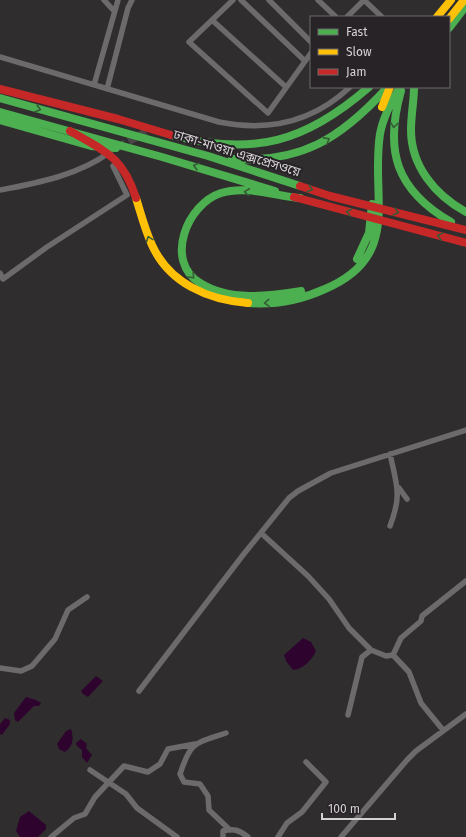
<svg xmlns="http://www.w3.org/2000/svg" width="466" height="837" font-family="'Fira Sans','Noto Sans Bengali',sans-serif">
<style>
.water{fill:#2e042e}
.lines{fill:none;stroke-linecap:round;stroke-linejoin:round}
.secondary-tunnel{stroke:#494648;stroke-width:8;stroke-dasharray:8 4;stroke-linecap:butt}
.street{stroke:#6c6a6b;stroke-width:5.5}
.fast{stroke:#4caf50;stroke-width:8}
.slow{stroke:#ffc107;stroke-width:8}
.jam{stroke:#c62828;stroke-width:8}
.oneway{stroke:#365b37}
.labels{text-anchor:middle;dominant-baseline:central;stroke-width:4;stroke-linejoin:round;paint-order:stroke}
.street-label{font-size:13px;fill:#d5d2d5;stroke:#272326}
</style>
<rect width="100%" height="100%" fill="#302d2f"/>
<path class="water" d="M 303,638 L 311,642 L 316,651 C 312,660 302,670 293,670 L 286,661 L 284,655 Z
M 96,676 L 103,681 L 88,697 L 83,694 L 81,691 Z
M 26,697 L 36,700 L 41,703 L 39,706 L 34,706 L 18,722 L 15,720 L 14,713 Z
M 5,718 L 10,720 L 10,724 L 2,735 L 0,734 L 0,724 Z
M 71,729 C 74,738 73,747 65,752 L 59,749 L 57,744 L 66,731 Z
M 81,739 L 87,744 L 86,748 L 92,755 L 87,763 L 82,757 L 82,750 L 77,746 L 76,743 Z
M 29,811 L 46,825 L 46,829 L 38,837 L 20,837 L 16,831 L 20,817 Z"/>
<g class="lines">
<path class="secondary-tunnel" d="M 118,147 L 146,132"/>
<path class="street" d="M 104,0 L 114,11
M 233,0 L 189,42 L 268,113 L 311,53
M 241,0 L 305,61
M 269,0 L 311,42
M 318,0 L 336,17
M 364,0 L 382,17
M 347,17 L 364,0
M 212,20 L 286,87
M 0,57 L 219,122 C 269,132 313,122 350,87
M 94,85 L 118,0
M 107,89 L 128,8 L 132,0
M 0,190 C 38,183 79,175 110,152
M 0,273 L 3,279 L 47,247 L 127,195 L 113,166
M 399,488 L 407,499
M 390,526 C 402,495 397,486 390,454
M 261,533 L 308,576 L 329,599 L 349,628 L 371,650
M 0,668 L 21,671 L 32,666 L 55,639 L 68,610 L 87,597
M 139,691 L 243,555 L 289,498 L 298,491 L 331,473 L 466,430
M 348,715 L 362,657 L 371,650 L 386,656 L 393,655
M 443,730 L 421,703 L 409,672 L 393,655 L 401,638 L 421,621 L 422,616 L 466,581
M 226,733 C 194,744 191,741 180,774 L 184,782 L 200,784 L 208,796 L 209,810 L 230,830
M 90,770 L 126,794 L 137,808 L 177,837
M 51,837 L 74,818 L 85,814 L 95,797 L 124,766 L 148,772 L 160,764 L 168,749 L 195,744
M 223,837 L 223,831 C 234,828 239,830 248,837
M 278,837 L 287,823 L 302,812 L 326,782 L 306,762
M 341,837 L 407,760 L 416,751 L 466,714"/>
<path class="fast" d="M 449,28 L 466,6
M 414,87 C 414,101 411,115 411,130 C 411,166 435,195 466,212
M 401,91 C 384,151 396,190 451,222
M 0,98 L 208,156 L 300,186
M 0,112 L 162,157 L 275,191
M 0,120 L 91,146 L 116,148
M 171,135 C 253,157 306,142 369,87
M 232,159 C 301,163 340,139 386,89
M 300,198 C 275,196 246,185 221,193 C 187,204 164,261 200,283 C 230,302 268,296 301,291
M 357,259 L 369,233 L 372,204
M 248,303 C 275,305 301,300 325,289 C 403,256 370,197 380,134 C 383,117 391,102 400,87"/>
<path class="slow" d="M 437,17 L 451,0
M 449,19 L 464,0
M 382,107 L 390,87
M 136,198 C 141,214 145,230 152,245 C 169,283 208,300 248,303"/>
<path class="jam" d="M 0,89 L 118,119 L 171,135
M 70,131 C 105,151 123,157 136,198
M 300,186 L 330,196 L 466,230
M 294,197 L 466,243"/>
</g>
<defs><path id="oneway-chevron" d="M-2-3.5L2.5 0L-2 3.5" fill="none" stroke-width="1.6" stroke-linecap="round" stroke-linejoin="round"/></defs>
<g class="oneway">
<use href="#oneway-chevron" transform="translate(38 109) rotate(16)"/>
<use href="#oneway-chevron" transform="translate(394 125) rotate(97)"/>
<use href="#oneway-chevron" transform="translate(327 140) rotate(-29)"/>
<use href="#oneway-chevron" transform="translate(196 166) rotate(-164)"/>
<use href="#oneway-chevron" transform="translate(310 189) rotate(18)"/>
<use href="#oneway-chevron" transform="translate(247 192) rotate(-172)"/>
<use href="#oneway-chevron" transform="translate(349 212) rotate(-166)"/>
<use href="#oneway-chevron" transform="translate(396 212) rotate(14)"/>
<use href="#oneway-chevron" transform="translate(440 236) rotate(-165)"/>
<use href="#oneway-chevron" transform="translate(149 239) rotate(-110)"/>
<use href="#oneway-chevron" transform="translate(192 276) rotate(47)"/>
<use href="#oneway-chevron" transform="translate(267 303) rotate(176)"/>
</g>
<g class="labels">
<g class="street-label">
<text transform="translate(237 153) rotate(17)">ঢাকা-মাওয়া এক্সপ্রেসওয়ে</text>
</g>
</g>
<rect x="310" y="16" width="140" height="72" fill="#272326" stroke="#6d696c"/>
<rect x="318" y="29" width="20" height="6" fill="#4caf50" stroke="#6d696c"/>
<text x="346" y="36" font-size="12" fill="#d5d2d5">Fast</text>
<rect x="318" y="49" width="20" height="6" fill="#ffc107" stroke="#6d696c"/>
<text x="346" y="56" font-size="12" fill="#d5d2d5">Slow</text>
<rect x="318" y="69" width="20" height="6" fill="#c62828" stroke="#6d696c"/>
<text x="346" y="76" font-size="12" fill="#d5d2d5">Jam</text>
<path d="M322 813v6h73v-6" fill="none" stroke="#d5d2d5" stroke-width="2"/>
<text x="328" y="813" font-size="12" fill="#d5d2d5" stroke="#272326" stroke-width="3" paint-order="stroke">100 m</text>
</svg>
